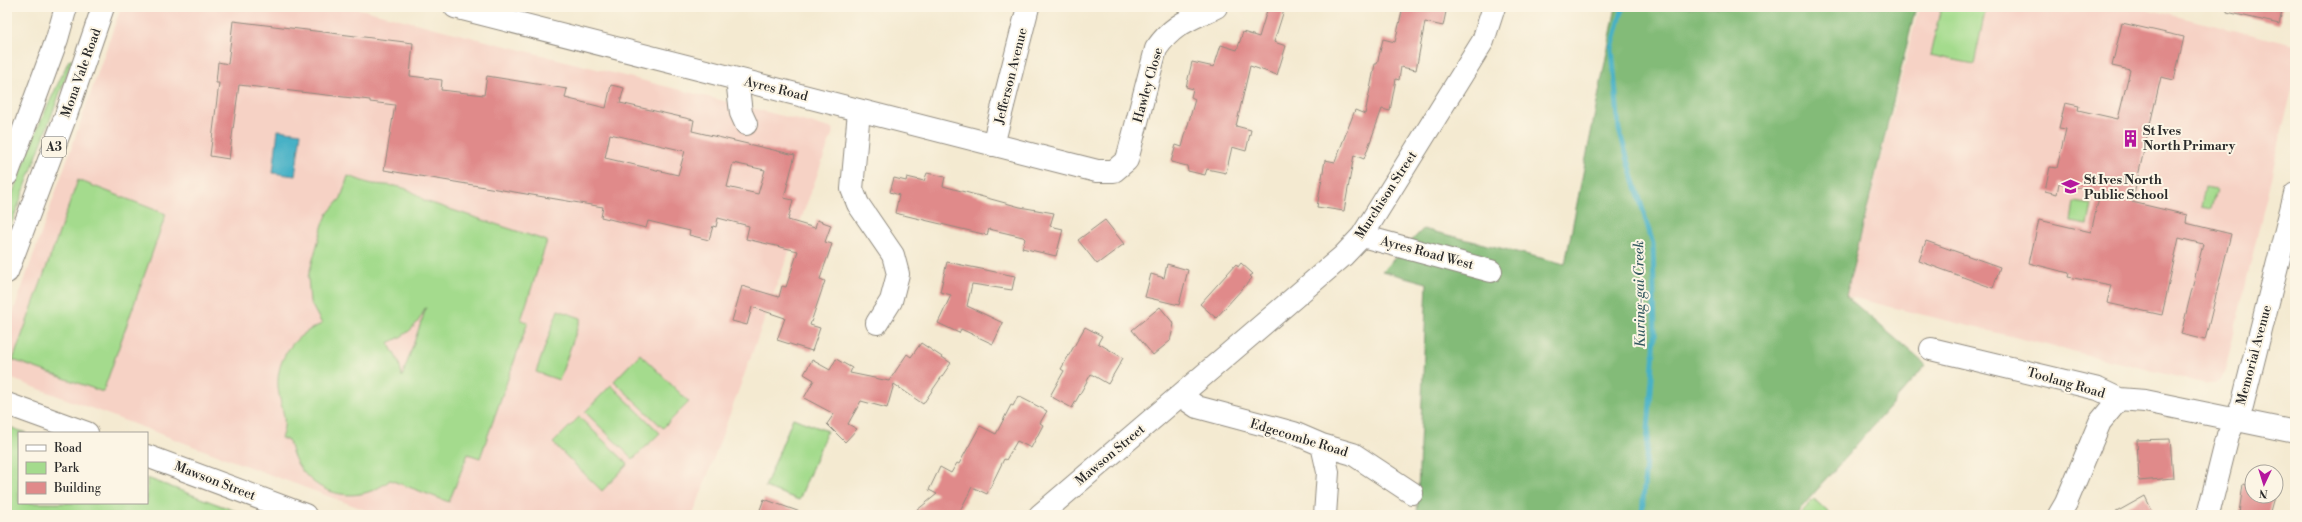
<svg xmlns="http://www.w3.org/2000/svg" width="2302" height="522" font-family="'Libre Bodoni',serif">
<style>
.built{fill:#f6d2c5}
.green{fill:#a4db8d;stroke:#68835c;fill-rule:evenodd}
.forest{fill:#83bb78;stroke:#577352}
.water{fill:#47b1c6;stroke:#396e78}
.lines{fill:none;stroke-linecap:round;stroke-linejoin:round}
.stream{stroke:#47b1c6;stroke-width:5}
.building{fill:#e08a8a;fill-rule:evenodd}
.minor-casing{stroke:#908a7e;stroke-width:24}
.highway-casing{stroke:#908a7e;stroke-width:24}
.minor{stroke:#fff;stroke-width:22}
.highway{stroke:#fff;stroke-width:22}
.labels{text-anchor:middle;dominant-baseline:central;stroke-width:4;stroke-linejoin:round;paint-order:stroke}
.shield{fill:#fcf5e5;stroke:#6a6863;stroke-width:1}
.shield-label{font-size:12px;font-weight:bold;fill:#2b2b2b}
.street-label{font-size:13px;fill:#2b2b2b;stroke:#fcf5e5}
.poi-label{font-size:13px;font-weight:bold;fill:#2b2b2b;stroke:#fcf5e5;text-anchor:start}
.water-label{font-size:14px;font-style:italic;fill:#355a61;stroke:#fcf5e5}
</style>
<rect width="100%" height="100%" fill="#fcf5e5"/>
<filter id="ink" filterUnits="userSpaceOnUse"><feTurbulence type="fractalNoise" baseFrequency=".025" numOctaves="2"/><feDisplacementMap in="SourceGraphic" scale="8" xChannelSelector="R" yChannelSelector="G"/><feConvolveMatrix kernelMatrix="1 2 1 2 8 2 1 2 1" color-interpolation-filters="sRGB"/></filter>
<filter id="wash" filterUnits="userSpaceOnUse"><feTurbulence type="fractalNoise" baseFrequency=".012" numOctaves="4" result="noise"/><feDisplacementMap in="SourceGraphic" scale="16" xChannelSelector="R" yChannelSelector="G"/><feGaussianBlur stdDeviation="0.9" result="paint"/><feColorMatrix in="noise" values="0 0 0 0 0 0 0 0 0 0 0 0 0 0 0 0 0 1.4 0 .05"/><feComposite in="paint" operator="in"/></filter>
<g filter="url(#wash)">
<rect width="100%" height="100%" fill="#f4ead1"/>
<path class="built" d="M 121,7 L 352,7 L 834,129 L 693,515 L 379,515 L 7,377 L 7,330 Z
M 1919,7 L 2138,7 L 2295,45 L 2295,77 L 2225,371 L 2221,380 L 2215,384 L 2207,384 L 1846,296 Z"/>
<path class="green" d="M 1941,7 L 1986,7 L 1974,64 L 1930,55 Z
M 69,60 L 72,60 L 68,71 L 7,236 L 7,208 L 38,127 Z
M 348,176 C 356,178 365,183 373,184 C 396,186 407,185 425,201 L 547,241 L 521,320 L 528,322 L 480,458 L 468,454 L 449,502 L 390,480 C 351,512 298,489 289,441 L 281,438 C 289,418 280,408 278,387 C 276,358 295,334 322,324 L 310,302 L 308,277 L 323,224 L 328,213 L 341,198 ZM 425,308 L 426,308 L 402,377 L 399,362 L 388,343 C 405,336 418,327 425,308 Z
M 78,180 L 166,214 L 103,392 L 13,360 Z
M 2205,187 L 2216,189 L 2211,209 L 2201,207 Z
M 2074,202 L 2092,205 L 2088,225 L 2071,222 Z
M 558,310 L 581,318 L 559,380 L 536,372 Z
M 640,354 L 689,402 L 663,428 L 614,381 Z
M 611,385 L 660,433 L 633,459 L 585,412 Z
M 579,417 L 628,464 L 602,491 L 553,443 Z
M 793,418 L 827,431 L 799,500 L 765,487 Z
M 7,426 L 26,433 L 19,433 L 19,503 L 147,503 L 147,478 L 246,515 L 7,515 Z
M 1814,499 L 1831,515 L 1799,515 Z"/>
<path class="forest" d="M 1616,7 L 1916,7 L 1846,296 L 1926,365 L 1795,515 L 1417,515 L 1427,283 L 1382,271 L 1423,229 L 1565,264 Z"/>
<path class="water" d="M 278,130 L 301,133 L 295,176 L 273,173 Z"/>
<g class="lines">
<path class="stream" d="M 1623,7 L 1612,48 L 1619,130 L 1653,244 L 1655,335 L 1642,515"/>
</g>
<g id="blocks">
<path class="building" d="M 1268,7 L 1285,7 L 1274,42 L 1286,46 L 1277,75 L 1250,66 L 1236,126 L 1251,130 L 1246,151 L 1232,147 L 1226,173 L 1207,169 L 1205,175 L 1188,171 L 1187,166 L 1171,162 L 1176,145 L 1182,147 L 1195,99 L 1191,97 L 1193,89 L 1186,87 L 1192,62 L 1214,67 L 1221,45 L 1237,50 L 1243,32 L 1259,37 Z
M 1403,7 L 1447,7 L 1443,26 L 1425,22 L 1416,70 L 1401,67 L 1399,80 L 1396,79 L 1390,111 L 1382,109 L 1364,159 L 1354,155 L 1344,211 L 1317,207 L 1325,160 L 1335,162 L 1355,110 L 1365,114 L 1375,64 L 1377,64 L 1383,39 L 1395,42 Z
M 2227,7 L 2283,7 L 2279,24 L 2227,12 Z
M 233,21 L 413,43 L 410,76 L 442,80 L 441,90 L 484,95 L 487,76 L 567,89 L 565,98 L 606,108 L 611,85 L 624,88 L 620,103 L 694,120 L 692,131 L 795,155 L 784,198 L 793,200 L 788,220 L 815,228 L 817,220 L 831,225 L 825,242 L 832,244 L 820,279 L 825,281 L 810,325 L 820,328 L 812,351 L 777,340 L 785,318 L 752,307 L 747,325 L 732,321 L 742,286 L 779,297 L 782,286 L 786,287 L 798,251 L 746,239 L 749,226 L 718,218 L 716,227 L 713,226 L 709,240 L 689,235 L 690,231 L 648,221 L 646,228 L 601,217 L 603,207 L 384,170 L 395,105 L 370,102 L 370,100 L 239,85 L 229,159 L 210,156 L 219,83 L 216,83 L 218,62 L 228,64 ZM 610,134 L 685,151 L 678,175 L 605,158 ZM 733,163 L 765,170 L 758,194 L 727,187 Z
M 2122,23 L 2184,37 L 2174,80 L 2161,77 L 2132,202 L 2187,215 L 2186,223 L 2231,234 L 2205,340 L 2181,334 L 2203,244 L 2179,238 L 2162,315 L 2107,303 L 2111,285 L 2068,277 L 2069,273 L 2029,263 L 2039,220 L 2091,232 L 2100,193 L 2059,183 L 2057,194 L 2045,191 L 2050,167 L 2057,168 L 2066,129 L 2059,128 L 2065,103 L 2079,106 L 2078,110 L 2118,119 L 2130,70 L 2112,66 Z
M 927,173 L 945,177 L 943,186 L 1020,207 L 1054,213 L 1050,226 L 1063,229 L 1056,256 L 1022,248 L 1025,239 L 1023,237 L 989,229 L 987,235 L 895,213 L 899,195 L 890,192 L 894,178 L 906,181 L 907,177 L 924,181 Z
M 1105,220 L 1124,244 L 1097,264 L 1078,240 Z
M 1926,241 L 2000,267 L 1993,288 L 1919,261 Z
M 947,262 L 1015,276 L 1012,290 L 972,284 L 967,306 L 1003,323 L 993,344 L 961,329 L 959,333 L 938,323 L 951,295 L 940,292 Z
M 1241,263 L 1253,274 L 1250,276 L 1252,278 L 1216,318 L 1200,304 L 1236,264 L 1238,267 Z
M 1167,264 L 1188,270 L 1179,305 L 1145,297 L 1151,274 L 1164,278 Z
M 1160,307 L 1174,324 L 1170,341 L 1153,355 L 1132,330 Z
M 1085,327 L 1102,336 L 1098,343 L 1123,358 L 1108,384 L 1091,374 L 1072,408 L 1050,396 L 1064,371 L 1061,369 Z
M 921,343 L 951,363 L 923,404 L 894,384 L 887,408 L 861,401 L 848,424 L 857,429 L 845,442 L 827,424 L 834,414 L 804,398 L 814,380 L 804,374 L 812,360 L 830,370 L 836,359 L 852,368 L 850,373 L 889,381 L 907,354 L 911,357 Z
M 1018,396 L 1047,411 L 1040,423 L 1043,425 L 1031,448 L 1017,441 L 1006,460 L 1004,459 L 987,494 L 972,487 L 958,515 L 911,515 L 937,494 L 929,490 L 940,467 L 951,473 L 957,463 L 959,464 L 980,426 L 996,434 L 1011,405 L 1013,406 Z
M 2170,439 L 2173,478 L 2139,481 L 2137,440 Z
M 2243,484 L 2252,487 L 2252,496 L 2274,497 L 2269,515 L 2249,515 L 2239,513 Z
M 2145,496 L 2154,515 L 2111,515 Z
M 764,499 L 803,513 L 803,515 L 758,515 Z"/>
</g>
</g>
<g filter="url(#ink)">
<use href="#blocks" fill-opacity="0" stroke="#908a7e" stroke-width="1"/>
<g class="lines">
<defs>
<path id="minor" d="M 455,7 L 1097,171 L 1114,171 L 1127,160 L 1156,49 C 1173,24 1189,20 1216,7
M 737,79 L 741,113 L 746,124
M 859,111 L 852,189 L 858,204 L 893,255 L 898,274 L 891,301 L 877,323
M 993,145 L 1028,7
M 1362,236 L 1491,271
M 1931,349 L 2098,389 L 2119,399 L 2145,401 L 2295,432
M 1181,396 L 1197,407 L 1294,433 L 1322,445 L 1353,454 L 1412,493
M 7,404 L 87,433
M 1322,445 L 1328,472 L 1325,515
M 147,456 L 305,515
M 1040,515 L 1343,256 L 1362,236 L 1483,41 L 1494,7
M 2059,515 L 2066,503 L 2100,422 L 2119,399
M 2208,515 L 2228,435 L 2242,406 L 2295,194"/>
<path id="highway" d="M 7,175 L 57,39 L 66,7
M 7,272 L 66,115 L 103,7"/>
</defs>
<use href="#minor" class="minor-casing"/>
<use href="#highway" class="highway-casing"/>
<use href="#minor" class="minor"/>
<use href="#highway" class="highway"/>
</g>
</g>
<defs>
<symbol id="building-bare" viewBox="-9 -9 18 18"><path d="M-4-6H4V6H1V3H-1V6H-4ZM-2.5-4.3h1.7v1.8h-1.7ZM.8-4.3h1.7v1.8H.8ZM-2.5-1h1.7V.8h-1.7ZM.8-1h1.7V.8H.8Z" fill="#b5179e" stroke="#fcf5e5" stroke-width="2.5" paint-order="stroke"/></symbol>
<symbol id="school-bare" viewBox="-9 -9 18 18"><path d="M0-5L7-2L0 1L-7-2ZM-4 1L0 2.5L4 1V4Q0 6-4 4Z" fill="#b5179e" stroke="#fcf5e5" stroke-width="2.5" paint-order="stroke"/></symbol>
</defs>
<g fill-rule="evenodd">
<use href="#building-bare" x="2118" y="126" width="25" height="25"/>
<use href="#school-bare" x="2058" y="174" width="25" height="25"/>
</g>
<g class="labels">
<rect class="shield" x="42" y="137" width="24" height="20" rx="3"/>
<g class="shield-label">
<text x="54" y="147">A3</text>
</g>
<g class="street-label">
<text transform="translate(81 73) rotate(-70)">Mona Vale Road</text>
<text transform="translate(1011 76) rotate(-76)">Jefferson Avenue</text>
<text transform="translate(1148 85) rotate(-74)">Hawley Close</text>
<text transform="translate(776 89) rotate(14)">Ayres Road</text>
<text transform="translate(1386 195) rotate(-57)">Murchison Street</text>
<text transform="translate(1427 253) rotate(15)">Ayres Road West</text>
<text transform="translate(2254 355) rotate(-75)">Memorial Avenue</text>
<text transform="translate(2066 383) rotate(16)">Toolang Road</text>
<text transform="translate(1299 438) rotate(17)">Edgecombe Road</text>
<text transform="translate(1110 455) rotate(-40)">Mawson Street</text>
<text transform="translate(215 481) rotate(21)">Mawson Street</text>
</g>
<g class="poi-label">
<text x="2143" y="131">St Ives<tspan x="2143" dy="15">North Primary</tspan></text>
<text x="2084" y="180">St Ives North<tspan x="2084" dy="15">Public School</tspan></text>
</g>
<g class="water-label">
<text transform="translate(1640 294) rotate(-91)">Kuring-gai Creek</text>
</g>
</g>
<rect width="2302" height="522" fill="none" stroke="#fcf5e5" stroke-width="24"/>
<rect x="18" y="432" width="130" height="72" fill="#fcf5e5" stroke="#a8a49b"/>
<rect x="26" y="445" width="20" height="6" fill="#ffffff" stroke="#a8a49b"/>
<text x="54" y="452" font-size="12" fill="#2b2b2b">Road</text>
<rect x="26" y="462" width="20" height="12" fill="#a4db8d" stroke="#a8a49b"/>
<text x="54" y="472" font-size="12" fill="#2b2b2b">Park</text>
<rect x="26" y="482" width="20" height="12" fill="#e08a8a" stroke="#a8a49b"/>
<text x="54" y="492" font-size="12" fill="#2b2b2b">Building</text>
<g transform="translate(2264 484) rotate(184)"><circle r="19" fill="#fcf5e5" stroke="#a8a49b"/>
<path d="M0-3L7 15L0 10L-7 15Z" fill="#b5179e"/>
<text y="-6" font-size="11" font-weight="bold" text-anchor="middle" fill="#2b2b2b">N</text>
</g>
</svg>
